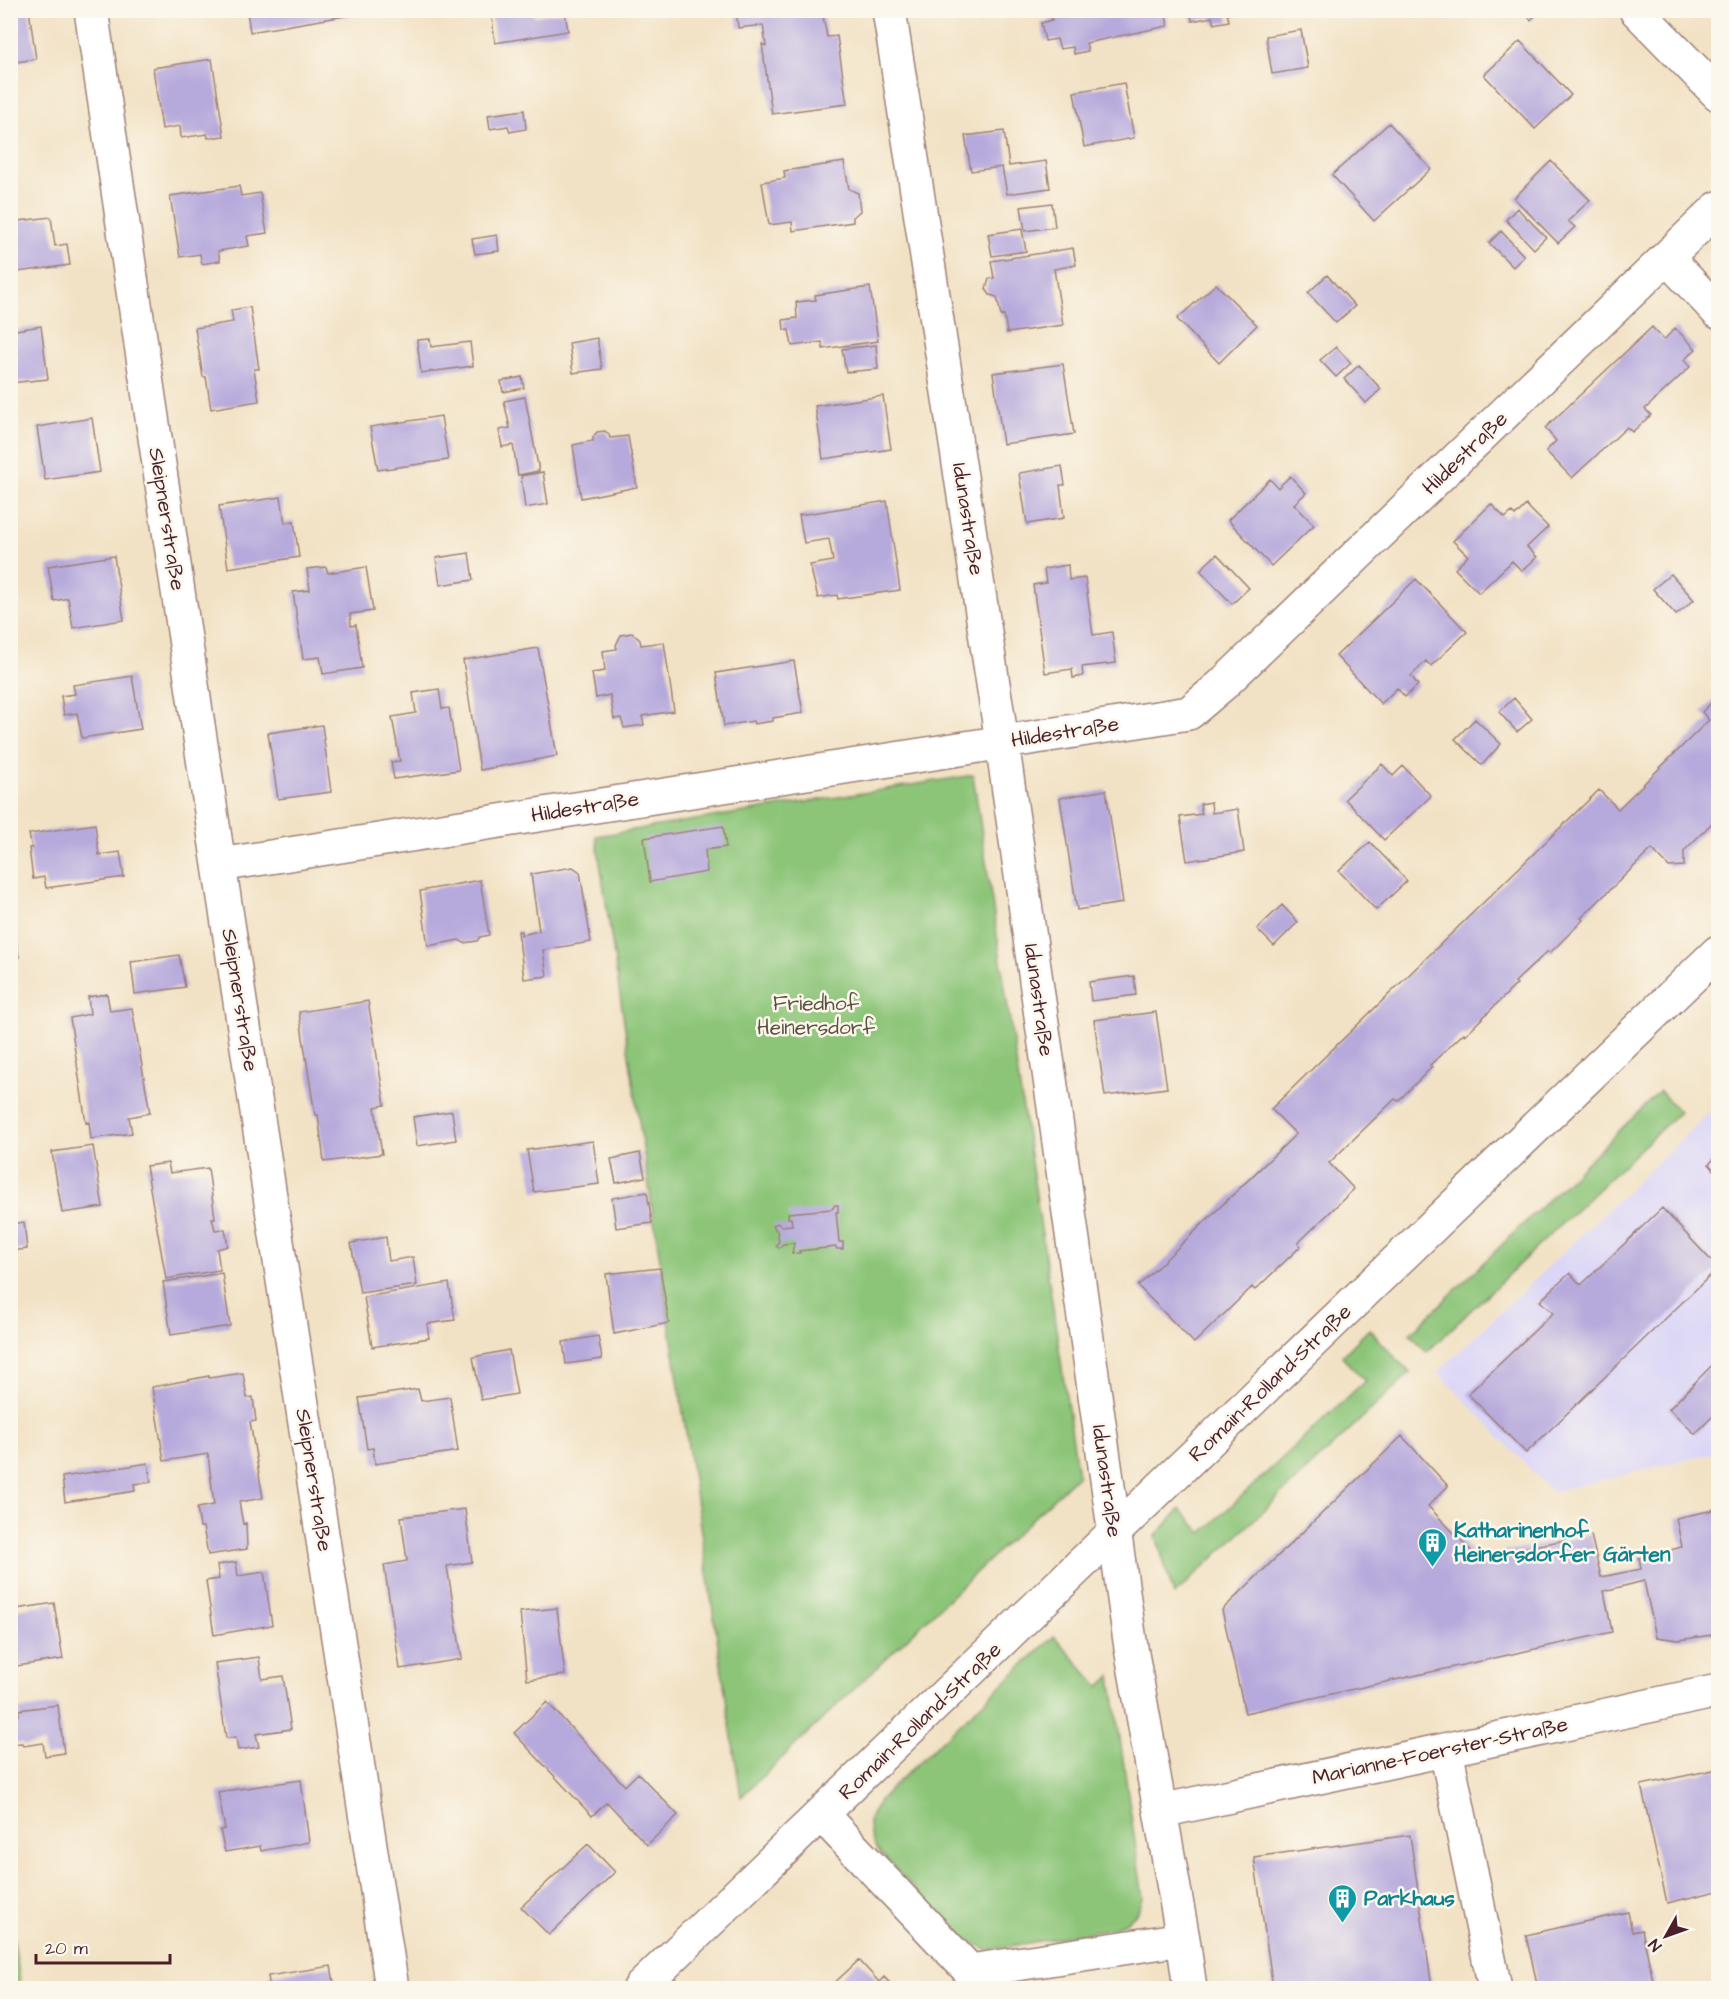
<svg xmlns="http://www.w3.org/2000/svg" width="1729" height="1999" font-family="'Architects Daughter',sans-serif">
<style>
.built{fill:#dbd6f7}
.green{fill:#8cc578;stroke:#6b7252;stroke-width:1.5}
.building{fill:#b6a9dc}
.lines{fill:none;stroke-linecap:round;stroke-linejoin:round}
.minor-casing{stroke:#9e8078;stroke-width:36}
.minor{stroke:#fff;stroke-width:33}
.labels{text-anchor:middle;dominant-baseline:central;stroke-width:5;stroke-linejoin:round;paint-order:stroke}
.street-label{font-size:21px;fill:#4a1f2b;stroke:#fbf7ec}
.park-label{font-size:21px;fill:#5e5142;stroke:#fbf7ec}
.culture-label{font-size:21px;font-weight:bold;fill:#0d838f;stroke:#fbf7ec;text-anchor:start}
</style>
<rect width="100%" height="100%" fill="#fbf7ec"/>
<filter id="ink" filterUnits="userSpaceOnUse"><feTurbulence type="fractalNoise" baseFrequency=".0167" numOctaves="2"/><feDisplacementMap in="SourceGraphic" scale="12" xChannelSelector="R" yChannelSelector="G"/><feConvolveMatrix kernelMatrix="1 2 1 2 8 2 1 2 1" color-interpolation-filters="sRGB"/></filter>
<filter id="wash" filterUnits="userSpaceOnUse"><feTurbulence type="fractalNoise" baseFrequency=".008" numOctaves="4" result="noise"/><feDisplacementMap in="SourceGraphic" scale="24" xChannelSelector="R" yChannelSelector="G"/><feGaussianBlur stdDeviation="1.35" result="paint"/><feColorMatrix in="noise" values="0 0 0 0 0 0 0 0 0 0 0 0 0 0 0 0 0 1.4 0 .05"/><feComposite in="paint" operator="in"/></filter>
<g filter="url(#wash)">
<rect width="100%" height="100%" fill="#f2e2c5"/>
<path class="built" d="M 1718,1104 L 1718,1452 L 1552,1492 L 1438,1372 Z"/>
<path class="green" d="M 973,775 L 1078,1475 L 741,1797 L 596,836 Z
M 1660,1091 L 1679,1112 L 1427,1352 L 1410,1334 Z
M 1369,1329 L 1410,1373 L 1174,1595 L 1156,1536 L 1180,1509 L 1202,1533 L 1365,1381 L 1342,1356 Z
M 1054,1636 L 1099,1687 L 1111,1676 L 1143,1898 C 1138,1916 1129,1921 1113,1928 L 989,1950 L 958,1936 L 876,1848 C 863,1823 869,1813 886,1793 Z
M 11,1921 L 21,1988 L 11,1988 Z"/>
<g id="blocks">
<path class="building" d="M 10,10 L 29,10 L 36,59 L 10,63 Z
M 248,10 L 356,10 L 356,14 L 250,32 L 247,11 Z
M 491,10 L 533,10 L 534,16 L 565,12 L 568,31 L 495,43 Z
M 736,10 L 822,10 L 827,37 L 837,36 L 847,104 L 772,114 L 762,44 L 766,46 L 763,25 L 738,28 Z
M 1050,10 L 1165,10 L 1168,26 L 1086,43 L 1088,51 L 1074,54 L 1073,47 L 1060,49 L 1057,39 L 1045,41 L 1041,23 L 1052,20 Z
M 1190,10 L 1234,10 L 1235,12 L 1227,13 L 1229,21 L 1214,24 L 1212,17 L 1192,21 Z
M 1522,10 L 1541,10 L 1531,20 Z
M 1706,10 L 1718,10 L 1718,23 Z
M 1301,30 L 1308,68 L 1272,74 L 1266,36 Z
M 1520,41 L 1571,95 L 1535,129 L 1484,75 Z
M 212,59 L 224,136 L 208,138 L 207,134 L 181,138 L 180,126 L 162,129 L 153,68 Z
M 1124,83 L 1134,138 L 1084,147 L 1074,92 Z
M 524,110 L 526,129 L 510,132 L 508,126 L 490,129 L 488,115 Z
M 1389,123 L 1431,169 L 1374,221 L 1332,175 Z
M 1004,131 L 1009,166 L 1046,161 L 1050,188 L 1007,194 L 1002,167 L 971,171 L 965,136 Z
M 1551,161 L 1590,200 L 1568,221 L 1575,227 L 1558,243 L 1514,198 Z
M 844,162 L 849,189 L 858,193 L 860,211 L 853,217 L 853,222 L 793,231 L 792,222 L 769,225 L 762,182 L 785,178 L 784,171 Z
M 239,186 L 241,196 L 260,193 L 267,233 L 247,236 L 249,246 L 218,251 L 220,261 L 202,264 L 200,254 L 180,257 L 170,196 Z
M 1052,203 L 1055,227 L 1025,231 L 1021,207 Z
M 1517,208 L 1546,237 L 1534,249 L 1506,220 Z
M 51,217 L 55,246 L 67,244 L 70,265 L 10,273 L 10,222 Z
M 1022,229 L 1026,251 L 992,256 L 988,234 Z
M 1501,231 L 1524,256 L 1513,267 L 1489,243 Z
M 497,235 L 499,251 L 475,254 L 472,239 Z
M 1073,248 L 1076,265 L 1054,269 L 1063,325 L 1007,333 L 1004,315 L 1001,316 L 997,297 L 990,295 L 986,289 L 989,279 L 994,278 L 991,261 Z
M 1327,275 L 1355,306 L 1336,323 L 1308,293 Z
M 1216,284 L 1257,325 L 1219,363 L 1177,319 Z
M 870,287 L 878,341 L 823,349 L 822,342 L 792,346 L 789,330 L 784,330 L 783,320 L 797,318 L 796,302 L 816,300 L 815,295 Z
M 250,307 L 259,369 L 254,369 L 259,401 L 211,409 L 206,377 L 203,377 L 195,328 L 233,322 L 231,310 Z
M 41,326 L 48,379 L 10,383 L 10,331 Z
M 1652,327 L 1664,340 L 1675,328 L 1696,349 L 1684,360 L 1690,367 L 1645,409 L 1651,415 L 1632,432 L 1627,427 L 1572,478 L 1546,451 L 1556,441 L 1545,428 Z
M 597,338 L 602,369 L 573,373 L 569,343 Z
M 430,339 L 431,347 L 470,342 L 473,366 L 421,373 L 417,340 Z
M 876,345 L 878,369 L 846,372 L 842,349 Z
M 1336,347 L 1351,363 L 1336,377 L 1320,360 Z
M 1063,364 L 1074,434 L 1003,444 L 993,373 Z
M 1359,365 L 1381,389 L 1366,403 L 1344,379 Z
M 522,377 L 524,388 L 503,392 L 501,381 Z
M 883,396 L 891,449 L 823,459 L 815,406 Z
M 525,397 L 539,471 L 518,475 L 513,445 L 502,447 L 499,430 L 510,428 L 504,401 Z
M 441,416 L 448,460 L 378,470 L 370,427 Z
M 92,418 L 100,472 L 45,480 L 37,427 Z
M 605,431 L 609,435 L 610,438 L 628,436 L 637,487 L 581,498 L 573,445 L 593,441 L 593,437 L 597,432 Z
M 1062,466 L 1065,485 L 1060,485 L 1064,518 L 1027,524 L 1019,473 Z
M 543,472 L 548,504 L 525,508 L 521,476 Z
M 1290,476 L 1306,493 L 1294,504 L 1314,525 L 1271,566 L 1228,520 L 1270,479 L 1278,488 Z
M 281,497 L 285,523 L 294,521 L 299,557 L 228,568 L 219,506 Z
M 887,501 L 900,590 L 838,599 L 837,595 L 818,598 L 810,565 L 833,561 L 829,539 L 804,543 L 799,515 Z
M 1491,504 L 1505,518 L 1512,512 L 1515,516 L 1526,505 L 1548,527 L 1527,547 L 1537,557 L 1522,571 L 1512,561 L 1479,593 L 1455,569 L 1468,556 L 1453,541 Z
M 469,553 L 473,580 L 440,585 L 436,558 Z
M 1217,554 L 1249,588 L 1232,604 L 1200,570 Z
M 114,556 L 124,620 L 73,628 L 68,598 L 54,601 L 48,566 Z
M 1068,565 L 1069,580 L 1085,578 L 1093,635 L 1112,632 L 1116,663 L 1082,667 L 1083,676 L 1073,678 L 1072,669 L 1045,673 L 1033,585 L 1046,583 L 1044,569 Z
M 326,567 L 328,573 L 366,567 L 373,611 L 350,614 L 351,626 L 356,625 L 362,668 L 323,674 L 320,657 L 303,659 L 293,592 L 310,590 L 307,569 Z
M 1671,574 L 1694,600 L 1676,615 L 1653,589 Z
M 1416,579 L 1467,632 L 1431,666 L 1426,661 L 1411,676 L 1418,685 L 1405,697 L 1397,688 L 1381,704 L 1336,656 Z
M 632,633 L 640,640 L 641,645 L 664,642 L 674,711 L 642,716 L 644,725 L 624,728 L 621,718 L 614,719 L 610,695 L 596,698 L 592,673 L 605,671 L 603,651 L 617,649 L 616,645 L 621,635 Z
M 538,648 L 557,756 L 480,770 L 463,660 Z
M 794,661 L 803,713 L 773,718 L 773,721 L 754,724 L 753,721 L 724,726 L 716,673 Z
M 132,676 L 141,729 L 82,738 L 77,713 L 64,715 L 61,696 L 75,694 L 73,685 Z
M 439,689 L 442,709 L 449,708 L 459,770 L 394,779 L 391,762 L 400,761 L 392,717 L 416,713 L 413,693 Z
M 1718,696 L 1718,817 L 1684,851 L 1684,866 L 1669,867 L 1652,849 L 1581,918 L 1583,920 L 1550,953 L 1548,951 L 1515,982 L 1517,984 L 1465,1035 L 1464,1033 L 1430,1065 L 1432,1067 L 1398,1101 L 1395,1099 L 1329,1163 L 1354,1189 L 1298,1243 L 1301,1246 L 1255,1290 L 1252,1287 L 1194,1343 L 1138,1286 L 1296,1134 L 1271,1109 L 1599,790 L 1618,809 L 1709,720 L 1702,712 Z
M 1514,698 L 1532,719 L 1517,732 L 1499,712 Z
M 1475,719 L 1501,744 L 1482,765 L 1455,739 Z
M 322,725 L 331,792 L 278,799 L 268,733 Z
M 1382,764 L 1393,776 L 1403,766 L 1431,796 L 1384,840 L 1345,799 Z
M 1106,790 L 1123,903 L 1077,910 L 1060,798 Z
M 1211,802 L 1212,813 L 1238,809 L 1244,852 L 1187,861 L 1180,817 L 1202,814 L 1200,804 Z
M 95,824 L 99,855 L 120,852 L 124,877 L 46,888 L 44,877 L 33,879 L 29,848 L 32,848 L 29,834 Z
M 723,826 L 726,847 L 705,850 L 707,872 L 650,882 L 644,838 Z
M 1370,842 L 1407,881 L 1376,910 L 1339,871 Z
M 573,867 L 580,872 L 591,942 L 543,950 L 547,976 L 524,979 L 518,931 L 521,931 L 521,935 L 539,931 L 531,874 Z
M 480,880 L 489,935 L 480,937 L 477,941 L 464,943 L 459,940 L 428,946 L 420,891 Z
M 1282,905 L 1298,922 L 1274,946 L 1257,929 Z
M 14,930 L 19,957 L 10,958 L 10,931 Z
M 179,955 L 185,987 L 135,994 L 131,962 Z
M 1134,976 L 1136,995 L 1091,1001 L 1089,982 Z
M 107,994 L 110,1011 L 132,1008 L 150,1113 L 129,1117 L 132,1133 L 91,1139 L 89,1122 L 86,1123 L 70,1018 L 90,1014 L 88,997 Z
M 368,1001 L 385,1105 L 375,1107 L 382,1154 L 324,1162 L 318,1115 L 315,1115 L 312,1096 L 299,1012 Z
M 1156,1012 L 1167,1088 L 1105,1096 L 1094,1020 Z
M 452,1111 L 456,1140 L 417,1146 L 413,1117 Z
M 593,1141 L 599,1184 L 534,1192 L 527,1150 Z
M 93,1146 L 103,1207 L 62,1213 L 52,1152 Z
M 640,1153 L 645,1177 L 616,1183 L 611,1159 Z
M 1718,1155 L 1718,1175 L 1709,1164 Z
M 168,1163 L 170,1173 L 208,1168 L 215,1218 L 212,1218 L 215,1230 L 225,1229 L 228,1246 L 217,1249 L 220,1270 L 166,1279 L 146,1166 Z
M 647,1192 L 652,1223 L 616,1228 L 612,1198 Z
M 835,1205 L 838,1205 L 838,1212 L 836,1212 L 839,1242 L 843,1242 L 843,1249 L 837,1249 L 836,1247 L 799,1251 L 800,1253 L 792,1254 L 794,1243 L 783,1244 L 779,1248 L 776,1246 L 779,1241 L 777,1231 L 773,1226 L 777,1223 L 781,1226 L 792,1225 L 791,1218 L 788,1218 L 788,1213 L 832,1209 Z
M 1662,1208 L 1718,1268 L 1526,1453 L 1468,1394 L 1553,1313 L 1540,1301 L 1570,1273 L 1581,1285 Z
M 24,1222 L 27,1249 L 10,1251 L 10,1224 Z
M 386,1237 L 389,1261 L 413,1257 L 417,1285 L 360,1293 L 351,1243 Z
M 660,1268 L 669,1323 L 614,1334 L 606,1274 Z
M 222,1273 L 230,1326 L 171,1335 L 163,1282 Z
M 449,1283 L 455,1320 L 427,1324 L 429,1338 L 372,1347 L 364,1297 Z
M 598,1336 L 602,1359 L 566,1364 L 563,1342 Z
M 509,1350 L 517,1394 L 481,1400 L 473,1357 Z
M 1718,1359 L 1718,1411 L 1695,1434 L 1669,1409 Z
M 243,1373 L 247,1398 L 253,1397 L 256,1421 L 250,1422 L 263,1498 L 239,1502 L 243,1524 L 246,1523 L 247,1549 L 208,1555 L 203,1527 L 200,1527 L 197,1508 L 214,1505 L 208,1454 L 164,1461 L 152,1387 L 209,1376 L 209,1378 Z
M 418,1389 L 421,1401 L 450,1397 L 458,1451 L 375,1464 L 373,1448 L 367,1449 L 359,1398 Z
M 1402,1436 L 1448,1486 L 1428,1506 L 1477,1557 L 1591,1535 L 1601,1577 L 1641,1569 L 1639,1558 L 1682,1547 L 1676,1518 L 1718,1509 L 1718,1634 L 1679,1640 L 1656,1637 L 1644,1581 L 1604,1591 L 1612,1632 L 1245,1713 L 1222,1610 Z
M 148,1463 L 151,1482 L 134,1484 L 135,1491 L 65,1502 L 62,1477 Z
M 465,1509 L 472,1562 L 447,1566 L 462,1659 L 400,1669 L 384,1565 L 407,1561 L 401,1517 Z
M 236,1562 L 238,1576 L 264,1572 L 272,1625 L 214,1635 L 206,1581 L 219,1579 L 217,1565 Z
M 54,1603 L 63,1659 L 10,1667 L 10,1610 Z
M 557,1608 L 565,1675 L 527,1680 L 520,1612 Z
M 259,1657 L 262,1679 L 283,1676 L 291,1729 L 256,1734 L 259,1747 L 238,1750 L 236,1737 L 226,1738 L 215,1663 Z
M 547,1702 L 625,1786 L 638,1773 L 678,1815 L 647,1845 L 607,1802 L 592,1816 L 514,1733 Z
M 58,1705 L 64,1753 L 45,1756 L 43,1743 L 23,1746 L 22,1743 L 10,1744 L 10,1716 L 19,1715 L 18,1710 Z
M 1718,1769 L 1718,1891 L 1667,1903 L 1641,1785 Z
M 301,1780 L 309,1842 L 261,1851 L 260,1846 L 225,1852 L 220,1830 L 225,1829 L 218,1792 Z
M 1410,1835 L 1432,1988 L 1273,1988 L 1254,1857 Z
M 588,1844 L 615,1872 L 549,1935 L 521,1907 Z
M 1628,1912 L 1632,1932 L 1642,1930 L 1654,1985 L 1643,1988 L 1538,1988 L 1526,1935 Z
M 859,1960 L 879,1982 L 884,1977 L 895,1988 L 829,1988 Z
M 331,1966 L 335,1988 L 270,1988 L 268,1976 Z"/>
</g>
</g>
<g filter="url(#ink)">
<use href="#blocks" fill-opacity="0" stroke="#9e8078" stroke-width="1.5"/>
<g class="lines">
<defs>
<path id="minor" d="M 91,10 L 219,865 L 392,1988
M 889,10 L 1002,742 L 1131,1648 L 1183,1939 L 1190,1988
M 1636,10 L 1718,94
M 1668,259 L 1718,312
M 219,865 L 1189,713 L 1222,685 L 1718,208
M 1446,1750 L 1495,1988
M 1161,1811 L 1718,1691
M 822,1815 L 970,1971 L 1183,1939
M 640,1988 L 1718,952"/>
</defs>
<use href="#minor" class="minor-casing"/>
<use href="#minor" class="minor"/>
</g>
</g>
<defs>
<symbol id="building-pin" viewBox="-11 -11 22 30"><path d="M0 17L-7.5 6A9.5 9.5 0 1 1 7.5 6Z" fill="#0f9aa8" stroke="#fbf7ec"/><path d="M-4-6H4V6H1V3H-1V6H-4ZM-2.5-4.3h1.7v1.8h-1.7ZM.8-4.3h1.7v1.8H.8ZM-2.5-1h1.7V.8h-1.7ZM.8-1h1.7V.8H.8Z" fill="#fff"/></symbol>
</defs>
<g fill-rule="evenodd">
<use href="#building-pin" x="1416" y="1526" width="33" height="45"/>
<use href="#building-pin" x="1326" y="1882" width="33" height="45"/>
</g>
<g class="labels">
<g class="street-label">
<text transform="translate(1465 453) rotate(-44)">Hildestraße</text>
<text transform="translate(167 519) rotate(81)">Sleipnerstraße</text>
<text transform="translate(968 519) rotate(81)">Idunastraße</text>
<text transform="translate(1065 732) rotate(-9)">Hildestraße</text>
<text transform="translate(585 807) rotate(-9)">Hildestraße</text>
<text transform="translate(240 1000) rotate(81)">Sleipnerstraße</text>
<text transform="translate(1039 1000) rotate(82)">Idunastraße</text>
<text transform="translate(1270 1383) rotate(-44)">Romain-Rolland-Straße</text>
<text transform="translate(314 1480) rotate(81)">Sleipnerstraße</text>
<text transform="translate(1107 1481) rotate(82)">Idunastraße</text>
<text transform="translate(920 1721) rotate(-44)">Romain-Rolland-Straße</text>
<text transform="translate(1440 1751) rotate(-12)">Marianne-Foerster-Straße</text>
</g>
<g class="park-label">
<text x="816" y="1003">Friedhof<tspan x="816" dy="24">Heinersdorf</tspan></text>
</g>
<g class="culture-label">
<text x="1454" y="1530">Katharinenhof<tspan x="1454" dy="24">Heinersdorfer Gärten</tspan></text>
<text x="1364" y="1898">Parkhaus</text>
</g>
</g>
<rect width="1729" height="1999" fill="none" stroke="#fbf7ec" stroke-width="36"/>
<g transform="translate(1666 1936) rotate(230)" stroke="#fbf7ec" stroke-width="4.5" paint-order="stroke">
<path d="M0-4.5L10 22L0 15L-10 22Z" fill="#4a1f2b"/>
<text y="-9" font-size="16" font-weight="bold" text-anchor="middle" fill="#4a1f2b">N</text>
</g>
<path d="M36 1954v9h134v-9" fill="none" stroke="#4a1f2b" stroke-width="3"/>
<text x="45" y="1954" font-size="18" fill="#4a1f2b" stroke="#fbf7ec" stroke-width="4.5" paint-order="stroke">20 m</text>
</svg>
